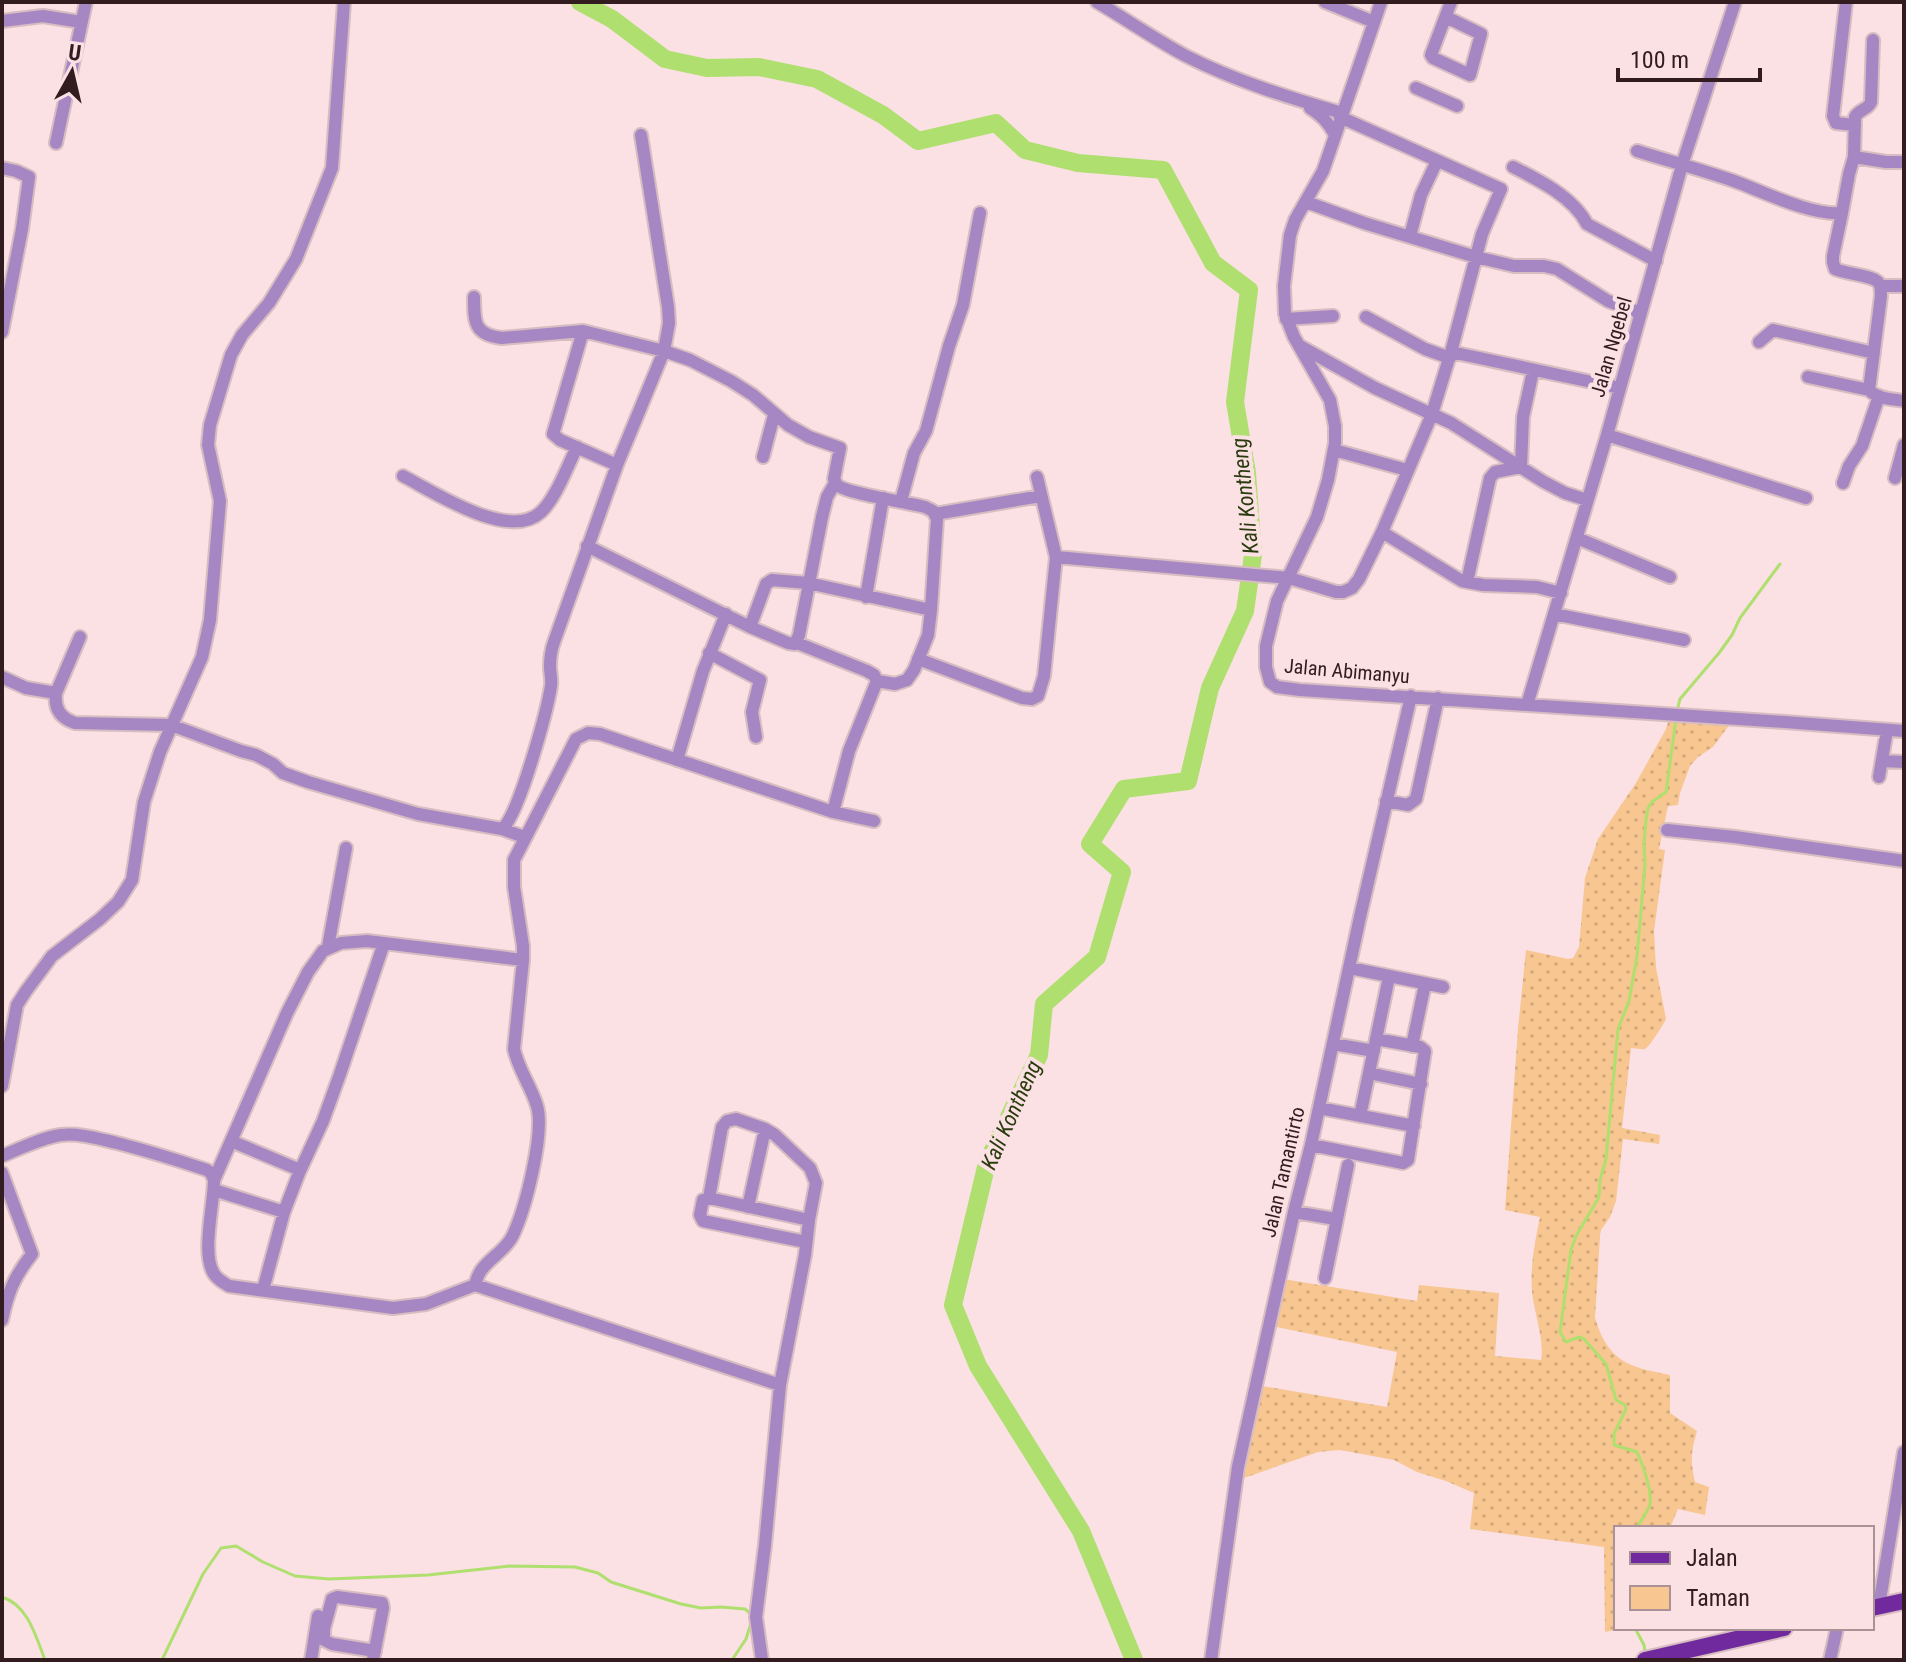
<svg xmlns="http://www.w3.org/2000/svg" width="1906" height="1662" font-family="'Roboto Condensed',sans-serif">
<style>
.green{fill:url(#green-dots)}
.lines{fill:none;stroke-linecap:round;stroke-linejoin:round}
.stream{stroke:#afdf6e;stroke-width:3}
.river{stroke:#afdf6e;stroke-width:18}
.minor-casing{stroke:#d7bdc1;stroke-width:16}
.major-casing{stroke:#d7bdc1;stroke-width:20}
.minor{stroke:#a786c4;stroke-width:12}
.major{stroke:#702a9e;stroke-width:16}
.labels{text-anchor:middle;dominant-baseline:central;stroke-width:8;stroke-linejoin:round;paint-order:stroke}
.street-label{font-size:20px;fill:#331c20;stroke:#fbe0e4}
.water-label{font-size:22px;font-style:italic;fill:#2a3c0e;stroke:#fbe0e4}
</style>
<defs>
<pattern id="green-dots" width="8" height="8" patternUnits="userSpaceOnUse" patternTransform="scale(2)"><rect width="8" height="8" fill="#f7c691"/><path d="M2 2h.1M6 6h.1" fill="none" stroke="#d4aa7d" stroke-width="1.8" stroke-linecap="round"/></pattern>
</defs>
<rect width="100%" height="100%" fill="#fbe0e4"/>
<path class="green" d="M 1669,719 L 1730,724 L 1713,747 L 1698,757 L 1690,766 L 1680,793 L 1678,805 L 1668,806 L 1659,849 L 1665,850 L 1654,931 L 1656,968 L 1666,1019 C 1663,1025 1650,1046 1645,1049 C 1643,1050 1634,1048 1631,1048 L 1622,1128 L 1660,1135 L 1659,1144 L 1623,1139 L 1616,1201 L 1610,1217 L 1601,1230 L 1600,1236 L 1595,1318 C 1608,1362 1629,1367 1670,1375 L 1670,1413 L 1697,1431 C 1691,1452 1690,1461 1695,1482 L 1709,1487 L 1705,1515 L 1678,1509 L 1670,1528 L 1616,1528 L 1616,1628 L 1624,1628 L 1605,1632 L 1604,1547 L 1470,1529 L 1474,1493 L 1446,1481 L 1417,1472 L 1394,1460 L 1340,1450 L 1318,1452 L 1244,1478 L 1262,1386 L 1387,1407 L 1397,1352 L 1272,1326 L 1283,1279 L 1417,1301 L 1419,1285 L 1499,1293 L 1495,1356 L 1541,1360 C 1545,1342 1534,1312 1532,1292 C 1530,1267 1535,1241 1540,1217 L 1505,1210 L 1518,1029 L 1526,950 L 1568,959 L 1573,958 L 1579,947 L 1585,878 L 1598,839 L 1636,783 L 1666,729 Z"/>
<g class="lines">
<path class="stream" d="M 1677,711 L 1680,699 L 1719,653 L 1732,635 L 1740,618 L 1780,564
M 1637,1528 C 1640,1521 1648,1512 1650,1504 C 1652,1490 1643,1465 1637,1452 L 1614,1445 L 1614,1434 L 1626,1409 L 1625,1405 L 1616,1400 L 1606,1364 L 1584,1339 L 1579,1337 L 1566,1342 L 1560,1332 L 1571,1250 L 1576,1236 L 1599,1197 L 1600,1180 L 1606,1159 L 1618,1029 L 1629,1001 L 1637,956 L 1645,865 L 1644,844 L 1646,819 L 1648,808 L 1652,802 L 1666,792 L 1676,719
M 2,1597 C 28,1605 36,1637 45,1660
M 1635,1628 L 1644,1645 L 1645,1652
M 162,1660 L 203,1574 L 221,1548 L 236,1546 L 263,1562 L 295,1576 L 329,1579 L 428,1575 L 510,1566 L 575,1567 L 598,1573 L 611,1582 L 681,1604 L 701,1608 L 721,1607 L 745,1609 L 752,1615
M 732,1660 L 746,1639 L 751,1623"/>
<path class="river" d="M 580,2 L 612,19 L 665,59 L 707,68 L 759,67 L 817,79 L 883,115 L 918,141 L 996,123 L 1025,150 L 1078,163 L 1163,170 L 1213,263 L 1249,290 L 1235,402 L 1247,473 L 1253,555 L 1245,611 L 1210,688 L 1188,781 L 1124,789 L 1090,844 L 1122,872 L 1097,957 L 1044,1004 L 1039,1055 L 987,1163 L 953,1305 L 978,1366 L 1081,1531 L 1134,1660"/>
<defs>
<path id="minor" d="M 1097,2 C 1127,20 1156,40 1186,56 C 1235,81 1290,98 1342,113
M 1325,2 L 1374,22
M 1381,2 L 1323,171 L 1295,220 L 1290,235 L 1284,286 L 1285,314 L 1294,337 L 1330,400 L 1335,426 L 1335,443 L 1328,480 L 1317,517 L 1277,601 L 1266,646 L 1266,667 L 1270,682 L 1277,687 L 1300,690 L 1785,722 L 1904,731
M 1846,2 L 1833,116 L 1836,123 L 1855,125
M 1446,17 L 1481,34 L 1470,75 L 1433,58 L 1431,55 L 1451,2
M 2,21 L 43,16 L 81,22
M 1416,88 L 1457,106
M 1310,108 C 1322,116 1328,122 1335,135
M 56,143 L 86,2
M 1637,151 C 1669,161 1702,170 1734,181 C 1764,192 1812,216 1842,213 L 1833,256 L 1833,262 L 1835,269 C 1846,274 1871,275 1878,282 C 1881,285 1881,292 1881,296 L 1869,390 C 1877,399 1893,399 1904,401
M 1854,157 L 1855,117 C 1859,109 1868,110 1871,102 L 1873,40
M 1513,167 C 1539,180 1573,197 1587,224 L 1656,261
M 2,168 L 16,171 L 29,177 L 22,229 L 2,332
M 1306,202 L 1364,223 L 1476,257 L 1514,266 L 1544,266 L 1557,269 L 1608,301 L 1641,313
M 1842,213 L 1849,174 L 1854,157 L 1886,162 L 1904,162
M 1410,236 L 1421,195 L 1437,161
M 1880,286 L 1904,286
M 474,297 C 474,322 474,335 502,338 L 583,331 L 664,351 L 690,360 L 731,381 L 753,395 L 788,425 L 809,437 L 840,448 L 834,479 C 835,481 836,483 837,485 C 845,493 910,503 925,507 L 933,511 L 937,519 L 931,610 L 928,635 L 914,670 L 907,680 L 895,684 L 877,681
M 1366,317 L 1425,349 L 1450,358
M 1286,319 L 1333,316
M 583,331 L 553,434 L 560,440 L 617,465
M 1759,342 L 1773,330 L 1874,353
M 1300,346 L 1375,388 L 1451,423 L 1544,482 L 1565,493 L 1587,500
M 1451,352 L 1620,388
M 1808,377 L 1869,390
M 1607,435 L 1806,498
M 1334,450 L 1407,470
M 763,457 L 774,415
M 403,476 C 434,492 509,542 541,512 C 556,498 567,467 577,447
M 1895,478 L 1904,445
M 1843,483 L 1849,466 L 1862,446 L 1879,396
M 901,501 L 914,453 L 926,431 L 949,346 L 963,305 L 980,213
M 935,514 L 1041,496
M 1382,532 L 1462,581 L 1483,585 L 1537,587 L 1561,593
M 1577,538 L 1670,577
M 587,546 L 750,627 L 788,643 L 795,644 L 799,635 L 822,517 L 827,497 L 835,483
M 1056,557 L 1289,578 L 1336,592 L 1343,592 L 1352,588 L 1359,579 L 1382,532 L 1432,414 L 1451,352 L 1482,234 L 1501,189 L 1340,117
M 1467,582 L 1490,478 L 1495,472 L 1521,467 L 1523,417 L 1533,371
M 866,597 L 883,498
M 1554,614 L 1684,640
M 750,627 L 766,584 L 772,580 L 808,583 L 931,610
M 80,637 L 56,693 C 54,708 60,718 75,723 L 171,725 L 241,751 L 256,755 L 273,764 L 283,773 L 308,782 L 418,814 L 502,829 L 524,837
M 797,643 L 867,671 L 874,675 L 877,681 L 849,751 L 833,812
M 709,653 L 760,680 L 752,712 L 756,737
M 918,659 L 1022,698 L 1032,699 L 1038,696 L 1044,676 L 1056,557 L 1037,477
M 2,677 L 26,688 L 56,693
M 1527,705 L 1607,435 L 1682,165 L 1735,2
M 677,760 L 703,671 L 726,614
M 1882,761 L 1904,762
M 1879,777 L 1887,730
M 1386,801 L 1408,805 L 1416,799 L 1438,698
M 502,829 C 519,815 547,711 551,686 C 552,679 550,673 550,667 C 550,658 551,650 554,642 L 617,465 L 664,351 L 669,323 L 668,307 L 641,135
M 1667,830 L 1735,837 L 1904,861
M 328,947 L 346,848
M 1350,968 L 1443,987
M 1333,1044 L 1374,1051
M 1412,1046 L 1425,984
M 1369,1073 L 1421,1084
M 2,1086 L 17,1005 L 26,991 L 52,956 L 100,919 L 118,902 L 132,880 L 144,802 L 160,752 L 202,657 L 210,620 L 220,501 L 208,445 L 210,425 L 231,355 L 242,335 L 269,303 L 296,259 L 332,168 L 344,2
M 1319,1108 L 1414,1126
M 1360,1116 L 1389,977
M 231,1141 L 300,1170
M 1311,1145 L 1403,1163 L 1408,1160 L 1425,1051 L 1420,1047 L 1376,1039
M 2,1156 C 21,1148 41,1138 61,1135 C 80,1133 99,1139 117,1143 C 148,1151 177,1160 207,1170 L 211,1173 L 214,1180 C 214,1204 201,1254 214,1274 C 218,1280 224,1283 229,1286 L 393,1308 L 426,1304 L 475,1285 L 780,1385
M 2,1173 L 32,1254 C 14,1277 8,1292 2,1320
M 214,1180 L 287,1013 L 308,972 L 323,951 L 341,943 L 367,941 L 523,960
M 214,1190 L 284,1212
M 709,1198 L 722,1127 L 727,1121 L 736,1119 L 765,1129 L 775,1135 L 810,1168 L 816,1183 L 809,1220
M 748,1207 L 765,1129
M 1294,1212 L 1336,1219
M 1325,1278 L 1348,1165
M 475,1285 C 477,1279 478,1273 483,1268 C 492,1257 505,1250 512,1237 C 525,1211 545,1133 537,1106 C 531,1086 518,1069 514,1049 L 523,960 L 523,946 L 514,887 L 514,860 L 576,739 L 588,733 L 600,734 L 833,812 L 874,821
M 263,1290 L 284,1212 L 299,1173 L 323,1121 L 340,1074 L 384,943
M 1879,1606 L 1904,1452
M 311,1660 L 318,1616
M 373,1660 L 383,1608 L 382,1603 L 337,1597 L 332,1599 L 324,1629 L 324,1640 L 332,1644 L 375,1651
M 762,1660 L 756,1617 L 765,1545 L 780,1385 L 805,1255 L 809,1220 L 709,1198 L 703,1200 L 700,1215 L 703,1221 L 806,1242
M 1211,1660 L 1238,1467 L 1294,1212 L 1311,1145 L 1360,917 L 1411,696
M 1830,1660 L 1837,1628"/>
<path id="major" d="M 1872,1608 L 1904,1601
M 1645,1660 L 1784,1628"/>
</defs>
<use href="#minor" class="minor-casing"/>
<use href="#major" class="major-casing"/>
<use href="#minor" class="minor"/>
<use href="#major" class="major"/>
</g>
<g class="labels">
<g class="street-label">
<text transform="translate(1611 347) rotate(-74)">Jalan Ngebel</text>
<text transform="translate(1347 671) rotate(5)">Jalan Abimanyu</text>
<text transform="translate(1283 1172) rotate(-77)">Jalan Tamantirto</text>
</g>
<g class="water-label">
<text transform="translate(1245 496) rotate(-96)">Kali Kontheng</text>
<text transform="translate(1011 1115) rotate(-66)">Kali Kontheng</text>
</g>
</g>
<rect width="1906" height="1662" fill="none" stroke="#331c20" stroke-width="8"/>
<rect x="1614" y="1526" width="260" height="104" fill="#fbe0e4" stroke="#ab9296" stroke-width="2"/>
<rect x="1630" y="1552" width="40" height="12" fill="#702a9e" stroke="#ab9296" stroke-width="2"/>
<text x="1686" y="1566" font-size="24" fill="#331c20">Jalan</text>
<rect x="1630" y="1586" width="40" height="24" fill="#f7c691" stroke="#ab9296" stroke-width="2"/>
<text x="1686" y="1606" font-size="24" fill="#331c20">Taman</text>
<g transform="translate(72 72) rotate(8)" stroke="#fbe0e4" stroke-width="6" paint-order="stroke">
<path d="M0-6L14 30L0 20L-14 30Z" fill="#331c20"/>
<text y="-12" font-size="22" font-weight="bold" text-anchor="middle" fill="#331c20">U</text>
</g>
<path d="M1618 68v12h142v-12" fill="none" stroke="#331c20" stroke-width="4"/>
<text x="1630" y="68" font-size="24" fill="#331c20" stroke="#fbe0e4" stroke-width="6" paint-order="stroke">100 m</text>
</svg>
